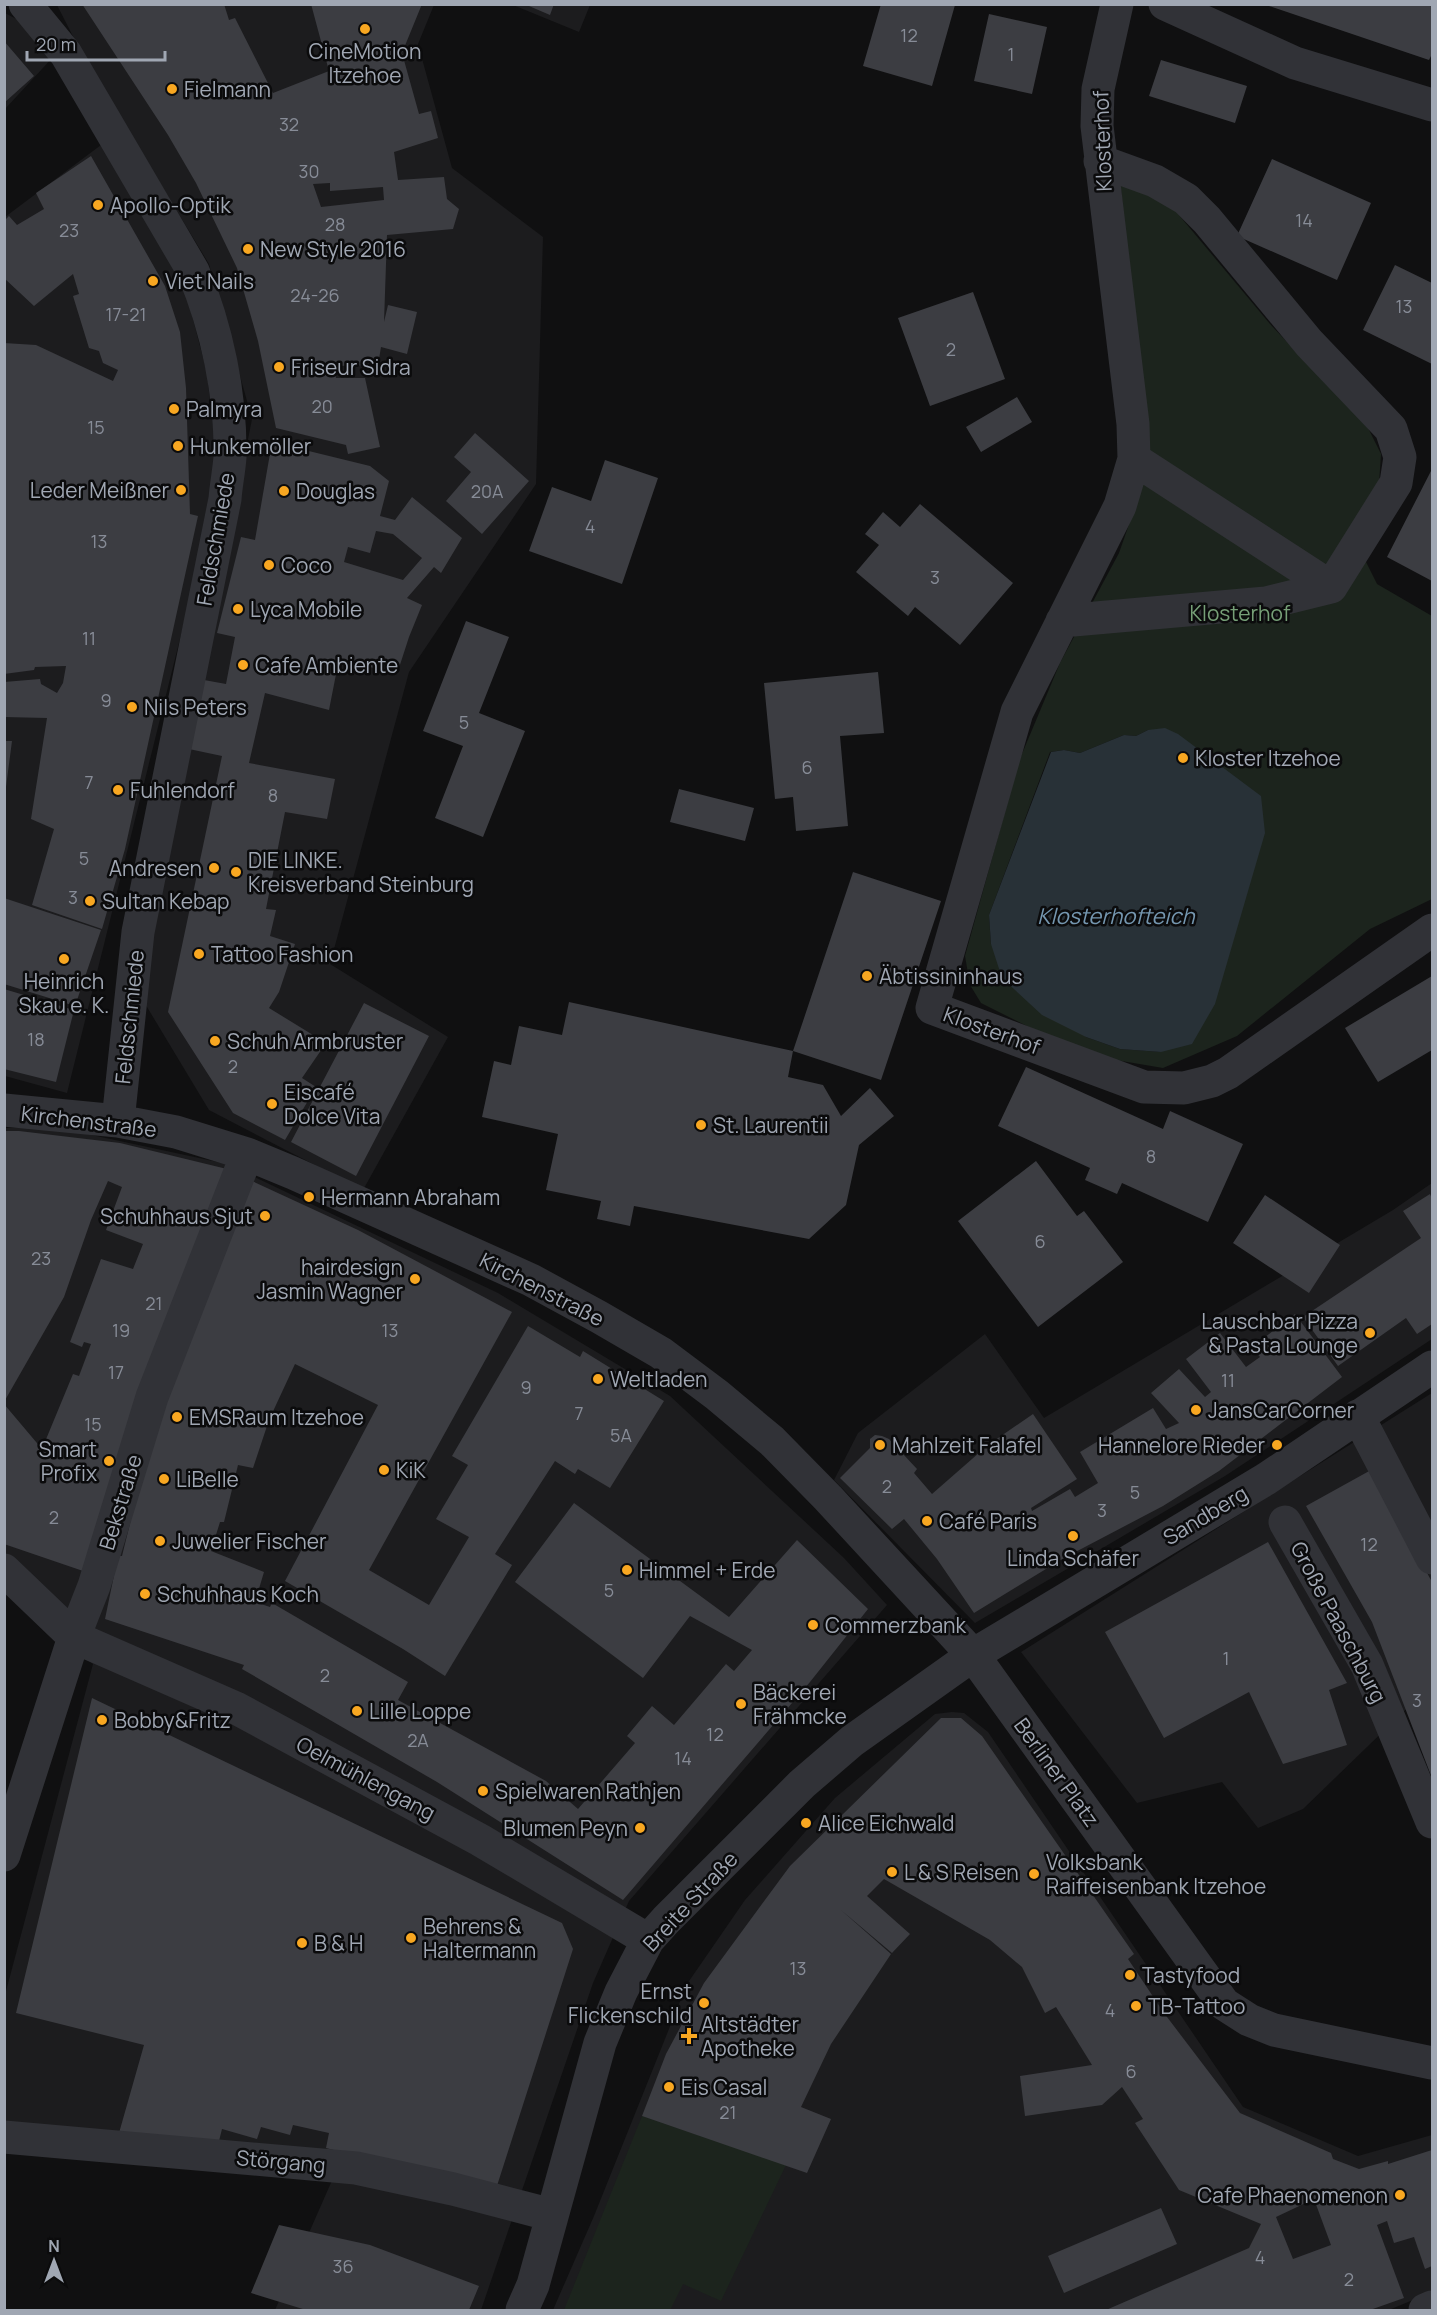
<svg xmlns="http://www.w3.org/2000/svg" width="1437" height="2315" font-family="Manrope,sans-serif">
<style>
.built{fill:#1c1c1e}
.green{fill:#1c241d;fill-rule:evenodd}
.water{fill:#283137}
.building{fill:#3c3d42;fill-rule:evenodd}
.lines{fill:none;stroke-linecap:round;stroke-linejoin:round}
.minor{stroke:#313237;stroke-width:33}
.poi-dot{fill:#f8a721;stroke:#0b0b0c;stroke-width:2}
.labels{text-anchor:middle;dominant-baseline:central;stroke-width:5;stroke-linejoin:round;paint-order:stroke}
.number-label{font-size:18px;fill:#878c97}
.poi-label{font-size:21px;fill:#a0a7b3;stroke:#0b0b0c;text-anchor:start}
.street-label{font-size:21px;fill:#a0a7b3;stroke:#0b0b0c}
.park-label{font-size:21px;fill:#769f77;stroke:#0b0b0c}
.water-label{font-size:22px;font-style:italic;fill:#7597b0;stroke:#0b0b0c}
</style>
<rect width="100%" height="100%" fill="#101011"/>
<path class="built" d="M 57,5 L 434,5 L 418,44 L 452,168 L 543,237 L 536,484 L 409,672 L 330,964 L 448,1037 L 363,1190 L 209,1110 L 144,1002 L 150,935 L 252,419 L 209,264 L 83,56 Z
M 513,5 L 590,5 L 579,32 Z
M 5,13 L 20,21 L 54,56 L 5,109 Z
M 105,142 L 181,273 L 207,373 L 213,427 L 215,498 L 67,1093 L 5,1076 L 5,217 Z
M 4,1128 L 59,1128 L 227,1164 L 498,1293 L 670,1396 L 844,1558 L 887,1605 L 629,1901 L 593,1983 L 481,2310 L 275,2310 L 341,2160 L 5,2129 L 5,1995 L 93,1664 L 74,1651 L 5,1574 Z
M 1432,1183 L 1432,1339 L 1225,1476 L 975,1623 L 834,1480 L 858,1433 L 985,1334 L 1044,1418 L 1393,1210 Z
M 1432,1393 L 1432,1684 L 1303,1809 L 1258,1828 L 1222,1782 L 1137,1803 L 1021,1652 Z
M 952,1712 L 964,1713 L 988,1732 L 1243,2107 L 1358,2156 L 1432,2135 L 1432,2292 L 1389,2310 L 553,2310 L 594,2216 L 687,1984 L 745,1900 L 835,1798 L 935,1714 Z"/>
<path class="green" d="M 1120,180 L 1168,202 L 1270,324 L 1368,428 L 1381,454 L 1379,484 L 1364,558 L 1377,584 L 1432,616 L 1432,899 L 1370,929 L 1237,1036 L 1163,1068 L 1104,1058 L 1035,1030 L 981,1003 L 970,985 L 965,956 L 1019,761 L 1060,663 L 1119,553 L 1138,499 L 1147,443 ZM 1148,730 L 1161,1052 L 1120,1049 L 1086,1037 L 991,944 L 989,915 L 1050,752 L 1064,750 L 1080,753 L 1124,735 L 1136,736 Z
M 642,2116 L 786,2165 L 721,2301 L 683,2284 L 670,2310 L 564,2310 Z"/>
<path class="water" d="M 1165,728 L 1178,734 L 1261,796 L 1265,833 L 1215,1004 L 1192,1044 L 1161,1052 L 1120,1049 L 1086,1037 L 1042,1015 L 1002,978 L 991,944 L 989,915 L 1051,752 L 1064,750 L 1080,753 L 1124,735 L 1136,736 L 1148,730 Z"/>
<path class="building" d="M 82,4 L 224,4 L 229,20 L 235,18 L 273,93 L 329,71 L 311,4 L 422,4 L 402,53 L 419,114 L 431,111 L 438,138 L 394,152 L 398,180 L 444,177 L 447,199 L 459,209 L 453,229 L 387,235 L 384,322 L 388,305 L 417,312 L 407,354 L 381,347 L 378,365 L 334,366 L 336,378 L 365,378 L 380,447 L 348,454 L 346,445 L 276,428 L 258,341 L 237,268 L 196,183 L 168,135 ZM 330,183 L 330,191 L 383,187 L 384,200 L 321,207 L 313,184 Z
M 530,4 L 554,4 L 550,15 L 529,6 Z
M 881,4 L 955,5 L 932,86 L 863,66 Z
M 1263,4 L 1432,4 L 1432,56 L 1431,56 L 1429,60 Z
M 989,14 L 1047,27 L 1032,94 L 974,81 Z
M 4,41 L 34,76 L 4,103 Z
M 1161,60 L 1247,86 L 1235,123 L 1149,96 Z
M 91,156 L 165,286 L 180,332 L 186,388 L 190,514 L 198,516 L 125,849 L 102,929 L 32,905 L 54,829 L 31,819 L 47,718 L 4,717 L 4,682 L 40,679 L 41,684 L 57,693 L 63,683 L 66,666 L 35,667 L 34,670 L 4,674 L 4,343 L 36,345 L 113,381 L 118,370 L 103,363 L 99,351 L 89,348 L 73,296 L 79,294 L 73,274 L 34,306 L 4,278 L 4,221 L 9,216 L 17,225 L 44,209 L 36,193 Z
M 1272,159 L 1371,203 L 1337,280 L 1237,236 Z
M 1395,265 L 1432,283 L 1432,364 L 1363,330 Z
M 973,292 L 1005,379 L 930,406 L 898,318 Z
M 1017,397 L 1032,422 L 981,452 L 966,427 Z
M 475,433 L 529,481 L 482,534 L 446,501 L 471,472 L 454,457 Z
M 272,442 L 370,466 L 389,481 L 380,516 L 395,520 L 412,497 L 462,538 L 441,573 L 434,567 L 407,598 L 422,605 L 409,637 L 397,674 L 339,659 L 329,710 L 265,693 L 249,763 L 335,779 L 327,819 L 285,812 L 266,909 L 276,910 L 270,936 L 295,944 L 279,992 L 269,1008 L 326,1043 L 302,1078 L 316,1087 L 285,1140 L 233,1113 L 168,1012 L 222,756 L 189,749 L 204,680 L 226,684 L 235,637 L 217,633 L 241,537 L 255,540 ZM 376,531 L 393,534 L 422,558 L 403,580 L 344,562 L 348,547 L 370,553 Z
M 605,460 L 658,478 L 622,584 L 529,551 L 552,487 L 591,501 Z
M 1432,469 L 1432,581 L 1387,557 Z
M 920,504 L 1013,583 L 960,645 L 915,607 L 908,616 L 856,572 L 879,545 L 865,534 L 883,512 L 900,527 Z
M 466,621 L 509,637 L 479,713 L 525,731 L 483,837 L 435,818 L 463,746 L 423,731 Z
M 878,672 L 884,733 L 840,736 L 848,826 L 796,831 L 793,797 L 775,799 L 764,683 Z
M 4,741 L 12,741 L 6,787 L 4,787 Z
M 679,789 L 754,808 L 745,841 L 670,822 Z
M 853,872 L 941,901 L 881,1080 L 793,1051 Z
M 4,898 L 101,930 L 75,1006 L 4,984 Z
M 1432,976 L 1432,1050 L 1378,1082 L 1345,1028 Z
M 4,989 L 74,1010 L 56,1082 L 4,1069 Z
M 569,1002 L 793,1051 L 788,1077 L 823,1085 L 841,1116 L 870,1088 L 894,1116 L 859,1145 L 846,1205 L 809,1239 L 634,1206 L 630,1226 L 597,1219 L 601,1201 L 546,1190 L 558,1134 L 482,1117 L 494,1061 L 511,1065 L 519,1026 L 562,1035 Z
M 364,1003 L 429,1036 L 356,1176 L 291,1142 Z
M 1026,1067 L 1163,1129 L 1170,1111 L 1243,1144 L 1208,1222 L 1122,1183 L 1117,1194 L 1085,1180 L 1090,1168 L 998,1126 Z
M 4,1131 L 19,1131 L 120,1143 L 227,1169 L 86,1572 L 4,1544 L 4,1404 L 42,1449 L 73,1374 L 79,1376 L 91,1344 L 84,1342 L 82,1347 L 70,1342 L 101,1259 L 133,1269 L 143,1244 L 106,1230 L 122,1187 L 108,1181 L 91,1220 L 64,1297 L 4,1402 Z
M 1036,1161 L 1077,1216 L 1084,1211 L 1123,1262 L 1038,1327 L 958,1221 Z
M 252,1181 L 358,1230 L 512,1312 L 369,1570 L 429,1605 L 469,1537 L 436,1519 L 468,1465 L 452,1456 L 528,1326 L 580,1357 L 583,1351 L 664,1401 L 610,1488 L 578,1469 L 575,1474 L 555,1461 L 495,1554 L 512,1565 L 445,1676 L 403,1649 L 285,1581 L 378,1405 L 295,1364 L 269,1420 L 253,1468 L 238,1465 L 224,1522 L 220,1522 L 211,1551 L 264,1572 L 255,1602 L 270,1607 L 272,1603 L 408,1682 L 398,1700 L 546,1781 L 578,1809 L 635,1743 L 627,1736 L 652,1706 L 674,1725 L 726,1664 L 734,1671 L 752,1650 L 690,1616 L 643,1678 L 515,1582 L 574,1503 L 729,1617 L 797,1540 L 868,1609 L 810,1682 L 623,1900 L 437,1782 L 242,1669 L 244,1665 L 105,1619 L 118,1556 L 122,1556 L 150,1442 Z
M 1430,1194 L 1432,1199 L 1432,1324 L 1417,1334 L 1406,1318 L 1338,1366 L 1303,1317 L 1421,1238 L 1403,1211 Z
M 1265,1195 L 1340,1245 L 1309,1293 L 1233,1243 Z
M 1295,1314 L 1342,1377 L 1219,1471 L 1163,1506 L 1064,1558 L 974,1613 L 937,1559 L 904,1519 L 892,1529 L 840,1478 L 870,1448 L 870,1439 L 875,1435 L 882,1436 L 889,1439 L 917,1469 L 914,1473 L 932,1494 L 988,1445 L 1033,1414 L 1077,1479 L 1031,1508 L 1032,1511 L 1070,1489 L 1075,1497 L 1098,1483 L 1080,1452 L 1153,1408 L 1166,1429 L 1179,1423 L 1151,1393 L 1179,1369 L 1205,1397 L 1211,1392 L 1186,1359 L 1220,1333 L 1246,1367 L 1260,1357 L 1252,1347 Z
M 1371,1470 L 1432,1582 L 1432,1778 L 1372,1622 L 1306,1506 Z
M 1268,1542 L 1347,1683 L 1329,1690 L 1347,1745 L 1283,1764 L 1249,1692 L 1164,1738 L 1105,1632 Z
M 92,1698 L 562,1923 L 573,1949 L 495,2192 L 326,2148 L 329,2133 L 293,2125 L 290,2135 L 261,2127 L 257,2139 L 222,2129 L 219,2141 L 119,2133 L 144,2045 L 16,2013 Z
M 941,1718 L 961,1718 L 982,1736 L 1134,1954 L 1128,1959 L 1164,2013 L 1240,2113 L 1331,2153 L 1333,2159 L 1359,2169 L 1388,2161 L 1388,2164 L 1432,2150 L 1432,2266 L 1425,2269 L 1414,2237 L 1394,2243 L 1387,2221 L 1377,2225 L 1404,2298 L 1370,2310 L 1106,2310 L 1249,2248 L 1261,2224 L 1179,2190 L 1135,2123 L 1143,2119 L 1122,2087 L 1102,2105 L 1025,2116 L 1020,2076 L 1092,2065 L 1056,2007 L 1045,2013 L 1022,1967 L 990,1940 L 884,1879 L 867,1896 L 910,1934 L 892,1953 L 841,1910 L 891,1954 L 831,2044 L 801,2107 L 831,2119 L 807,2173 L 642,2116 L 666,2054 L 704,1983 L 790,1866 ZM 1314,2199 L 1331,2245 L 1293,2259 L 1276,2217 Z
M 1161,2208 L 1177,2244 L 1064,2293 L 1048,2256 Z
M 279,2225 L 370,2245 L 479,2286 L 469,2310 L 306,2310 L 251,2293 Z"/>
<g class="lines">
<path class="minor" d="M 25,4 L 66,54 L 193,271 C 217,328 231,395 230,457 C 229,471 226,485 225,499 L 138,932 L 118,1121
M 1117,4 L 1098,89 L 1097,126 L 1133,424 L 1134,459 L 1120,506 L 1017,712 L 932,1008 L 1144,1087 L 1184,1088 L 1212,1081 L 1228,1073 L 1432,930
M 1165,4 L 1295,63 L 1432,105
M 1100,161 L 1155,181 L 1186,199 L 1207,220 L 1309,343 L 1391,429 L 1400,457 L 1396,483 L 1331,587 L 1134,459
M 1062,621 L 1266,603 L 1331,587
M 4,1110 L 118,1121 L 176,1132 L 247,1154 L 293,1173 L 531,1280 L 599,1317 L 661,1353 L 717,1395 L 772,1441 L 828,1498 L 973,1655 L 1224,2004 L 1249,2020 L 1274,2030 L 1432,2063
M 1358,1416 L 1432,1558
M 1285,1522 L 1367,1665 L 1432,1822
M 4,1570 L 74,1637 L 236,1708 L 480,1840 L 648,1940
M 4,1855 L 74,1637 L 94,1586 L 152,1397 L 247,1154
M 4,2137 L 356,2168 L 453,2189 L 552,2215
M 522,2310 L 533,2285 L 600,2043 L 621,1992 L 648,1940 L 666,1920 L 802,1784 L 852,1741 L 973,1655 L 1266,1479 L 1432,1367
M 1425,2310 L 1432,2307"/>
</g>
<g class="poi-dot">
<circle cx="365" cy="29" r="6"/>
<circle cx="172" cy="89" r="6"/>
<circle cx="98" cy="205" r="6"/>
<circle cx="248" cy="249" r="6"/>
<circle cx="153" cy="281" r="6"/>
<circle cx="279" cy="367" r="6"/>
<circle cx="174" cy="409" r="6"/>
<circle cx="178" cy="446" r="6"/>
<circle cx="181" cy="490" r="6"/>
<circle cx="284" cy="491" r="6"/>
<circle cx="269" cy="565" r="6"/>
<circle cx="238" cy="609" r="6"/>
<circle cx="243" cy="665" r="6"/>
<circle cx="132" cy="707" r="6"/>
<circle cx="1183" cy="758" r="6"/>
<circle cx="118" cy="790" r="6"/>
<circle cx="214" cy="868" r="6"/>
<circle cx="236" cy="872" r="6"/>
<circle cx="90" cy="901" r="6"/>
<circle cx="199" cy="954" r="6"/>
<circle cx="64" cy="959" r="6"/>
<circle cx="867" cy="976" r="6"/>
<circle cx="215" cy="1041" r="6"/>
<circle cx="272" cy="1104" r="6"/>
<circle cx="701" cy="1125" r="6"/>
<circle cx="309" cy="1197" r="6"/>
<circle cx="265" cy="1216" r="6"/>
<circle cx="415" cy="1279" r="6"/>
<circle cx="1370" cy="1333" r="6"/>
<circle cx="598" cy="1379" r="6"/>
<circle cx="1196" cy="1410" r="6"/>
<circle cx="177" cy="1417" r="6"/>
<circle cx="880" cy="1445" r="6"/>
<circle cx="1277" cy="1445" r="6"/>
<circle cx="109" cy="1461" r="6"/>
<circle cx="384" cy="1470" r="6"/>
<circle cx="164" cy="1479" r="6"/>
<circle cx="927" cy="1521" r="6"/>
<circle cx="1073" cy="1536" r="6"/>
<circle cx="160" cy="1541" r="6"/>
<circle cx="627" cy="1570" r="6"/>
<circle cx="145" cy="1594" r="6"/>
<circle cx="813" cy="1625" r="6"/>
<circle cx="741" cy="1704" r="6"/>
<circle cx="357" cy="1711" r="6"/>
<circle cx="102" cy="1720" r="6"/>
<circle cx="483" cy="1791" r="6"/>
<circle cx="806" cy="1823" r="6"/>
<circle cx="640" cy="1828" r="6"/>
<circle cx="892" cy="1872" r="6"/>
<circle cx="1034" cy="1874" r="6"/>
<circle cx="411" cy="1938" r="6"/>
<circle cx="302" cy="1943" r="6"/>
<circle cx="1130" cy="1975" r="6"/>
<circle cx="704" cy="2003" r="6"/>
<circle cx="1136" cy="2006" r="6"/>
<path d="M686 2027h6v6h6v6h-6v6h-6v-6h-6v-6h6z"/>
<circle cx="669" cy="2087" r="6"/>
<circle cx="1400" cy="2195" r="6"/>
</g>
<g class="labels">
<g class="number-label">
<text x="909" y="35">12</text>
<text x="1011" y="54">1</text>
<text x="289" y="124">32</text>
<text x="309" y="171">30</text>
<text x="1304" y="220">14</text>
<text x="335" y="224">28</text>
<text x="69" y="230">23</text>
<text x="315" y="295">24-26</text>
<text x="1404" y="306">13</text>
<text x="126" y="314">17-21</text>
<text x="951" y="349">2</text>
<text x="322" y="406">20</text>
<text x="96" y="427">15</text>
<text x="487" y="491">20A</text>
<text x="590" y="526">4</text>
<text x="99" y="541">13</text>
<text x="935" y="577">3</text>
<text x="89" y="638">11</text>
<text x="106" y="700">9</text>
<text x="464" y="722">5</text>
<text x="807" y="767">6</text>
<text x="89" y="782">7</text>
<text x="273" y="795">8</text>
<text x="84" y="858">5</text>
<text x="73" y="897">3</text>
<text x="36" y="1039">18</text>
<text x="233" y="1066">2</text>
<text x="1151" y="1156">8</text>
<text x="1040" y="1241">6</text>
<text x="41" y="1258">23</text>
<text x="154" y="1303">21</text>
<text x="121" y="1330">19</text>
<text x="390" y="1330">13</text>
<text x="116" y="1372">17</text>
<text x="1228" y="1380">11</text>
<text x="526" y="1387">9</text>
<text x="579" y="1413">7</text>
<text x="93" y="1424">15</text>
<text x="621" y="1435">5A</text>
<text x="887" y="1486">2</text>
<text x="1135" y="1492">5</text>
<text x="1102" y="1510">3</text>
<text x="54" y="1517">2</text>
<text x="1369" y="1544">12</text>
<text x="609" y="1590">5</text>
<text x="1226" y="1658">1</text>
<text x="325" y="1675">2</text>
<text x="1417" y="1700">3</text>
<text x="715" y="1734">12</text>
<text x="418" y="1740">2A</text>
<text x="683" y="1758">14</text>
<text x="798" y="1968">13</text>
<text x="1110" y="2010">4</text>
<text x="1131" y="2071">6</text>
<text x="728" y="2112">21</text>
<text x="1260" y="2257">4</text>
<text x="343" y="2266">36</text>
<text x="1349" y="2279">2</text>
</g>
<g class="poi-label">
<text x="365" y="51" text-anchor="middle">CineMotion<tspan x="365" dy="24">Itzehoe</tspan></text>
<text x="184" y="89">Fielmann</text>
<text x="110" y="205">Apollo-Optik</text>
<text x="260" y="249">New Style 2016</text>
<text x="165" y="281">Viet Nails</text>
<text x="291" y="367">Friseur Sidra</text>
<text x="186" y="409">Palmyra</text>
<text x="190" y="446">Hunkemöller</text>
<text x="169" y="490" text-anchor="end">Leder Meißner</text>
<text x="296" y="491">Douglas</text>
<text x="281" y="565">Coco</text>
<text x="250" y="609">Lyca Mobile</text>
<text x="255" y="665">Cafe Ambiente</text>
<text x="144" y="707">Nils Peters</text>
<text x="1195" y="758">Kloster Itzehoe</text>
<text x="130" y="790">Fuhlendorf</text>
<text x="248" y="860">DIE LINKE.<tspan x="248" dy="24">Kreisverband Steinburg</tspan></text>
<text x="202" y="868" text-anchor="end">Andresen</text>
<text x="102" y="901">Sultan Kebap</text>
<text x="211" y="954">Tattoo Fashion</text>
<text x="879" y="976">Äbtissininhaus</text>
<text x="64" y="981" text-anchor="middle">Heinrich<tspan x="64" dy="24">Skau e. K.</tspan></text>
<text x="227" y="1041">Schuh Armbruster</text>
<text x="284" y="1092">Eiscafé<tspan x="284" dy="24">Dolce Vita</tspan></text>
<text x="713" y="1125">St. Laurentii</text>
<text x="321" y="1197">Hermann Abraham</text>
<text x="253" y="1216" text-anchor="end">Schuhhaus Sjut</text>
<text x="403" y="1267" text-anchor="end">hairdesign<tspan x="403" dy="24">Jasmin Wagner</tspan></text>
<text x="1358" y="1321" text-anchor="end">Lauschbar Pizza<tspan x="1358" dy="24">&amp; Pasta Lounge</tspan></text>
<text x="610" y="1379">Weltladen</text>
<text x="1208" y="1410">JansCarCorner</text>
<text x="189" y="1417">EMSRaum Itzehoe</text>
<text x="892" y="1445">Mahlzeit Falafel</text>
<text x="1265" y="1445" text-anchor="end">Hannelore Rieder</text>
<text x="97" y="1449" text-anchor="end">Smart<tspan x="97" dy="24">Profix</tspan></text>
<text x="396" y="1470">KiK</text>
<text x="176" y="1479">LiBelle</text>
<text x="939" y="1521">Café Paris</text>
<text x="172" y="1541">Juwelier Fischer</text>
<text x="1073" y="1558" text-anchor="middle">Linda Schäfer</text>
<text x="639" y="1570">Himmel + Erde</text>
<text x="157" y="1594">Schuhhaus Koch</text>
<text x="825" y="1625">Commerzbank</text>
<text x="753" y="1692">Bäckerei<tspan x="753" dy="24">Frähmcke</tspan></text>
<text x="369" y="1711">Lille Loppe</text>
<text x="114" y="1720">Bobby&amp;Fritz</text>
<text x="495" y="1791">Spielwaren Rathjen</text>
<text x="818" y="1823">Alice Eichwald</text>
<text x="628" y="1828" text-anchor="end">Blumen Peyn</text>
<text x="1046" y="1862">Volksbank<tspan x="1046" dy="24">Raiffeisenbank Itzehoe</tspan></text>
<text x="904" y="1872">L &amp; S Reisen</text>
<text x="423" y="1926">Behrens &amp;<tspan x="423" dy="24">Haltermann</tspan></text>
<text x="314" y="1943">B &amp; H</text>
<text x="1142" y="1975">Tastyfood</text>
<text x="692" y="1991" text-anchor="end">Ernst<tspan x="692" dy="24">Flickenschild</tspan></text>
<text x="1148" y="2006">TB-Tattoo</text>
<text x="701" y="2024">Altstädter<tspan x="701" dy="24">Apotheke</tspan></text>
<text x="681" y="2087">Eis Casal</text>
<text x="1388" y="2195" text-anchor="end">Cafe Phaenomenon</text>
</g>
<g class="street-label">
<text transform="translate(1102 141) rotate(-92)">Klosterhof</text>
<text transform="translate(215 539) rotate(-80)">Feldschmiede</text>
<text transform="translate(129 1017) rotate(-84)">Feldschmiede</text>
<text transform="translate(992 1030) rotate(20)">Klosterhof</text>
<text transform="translate(89 1121) rotate(7)">Kirchenstraße</text>
<text transform="translate(542 1289) rotate(27)">Kirchenstraße</text>
<text transform="translate(120 1502) rotate(-73)">Bekstraße</text>
<text transform="translate(1205 1515) rotate(-31)">Sandberg</text>
<text transform="translate(1339 1622) rotate(62)">Große Paaschburg</text>
<text transform="translate(1057 1772) rotate(54)">Berliner Platz</text>
<text transform="translate(366 1778) rotate(28)">Oelmühlengang</text>
<text transform="translate(690 1901) rotate(-47)">Breite Straße</text>
<text transform="translate(281 2161) rotate(5)">Störgang</text>
</g>
<g class="park-label">
<text x="1240" y="613">Klosterhof</text>
</g>
<g class="water-label">
<text x="1116" y="916">Klosterhofteich</text>
</g>
</g>
<rect width="1437" height="2315" fill="none" stroke="#a0a7b3" stroke-width="12"/>
<g transform="translate(54 2261)" stroke="#0b0b0c" stroke-width="4.5" paint-order="stroke">
<path d="M0-4.5L10 22L0 15L-10 22Z" fill="#a0a7b3"/>
<text y="-9" font-size="16" font-weight="bold" text-anchor="middle" fill="#a0a7b3">N</text>
</g>
<path d="M27 51v9h138v-9" fill="none" stroke="#a0a7b3" stroke-width="3"/>
<text x="36" y="51" font-size="18" fill="#a0a7b3" stroke="#0b0b0c" stroke-width="4.5" paint-order="stroke">20 m</text>
</svg>
